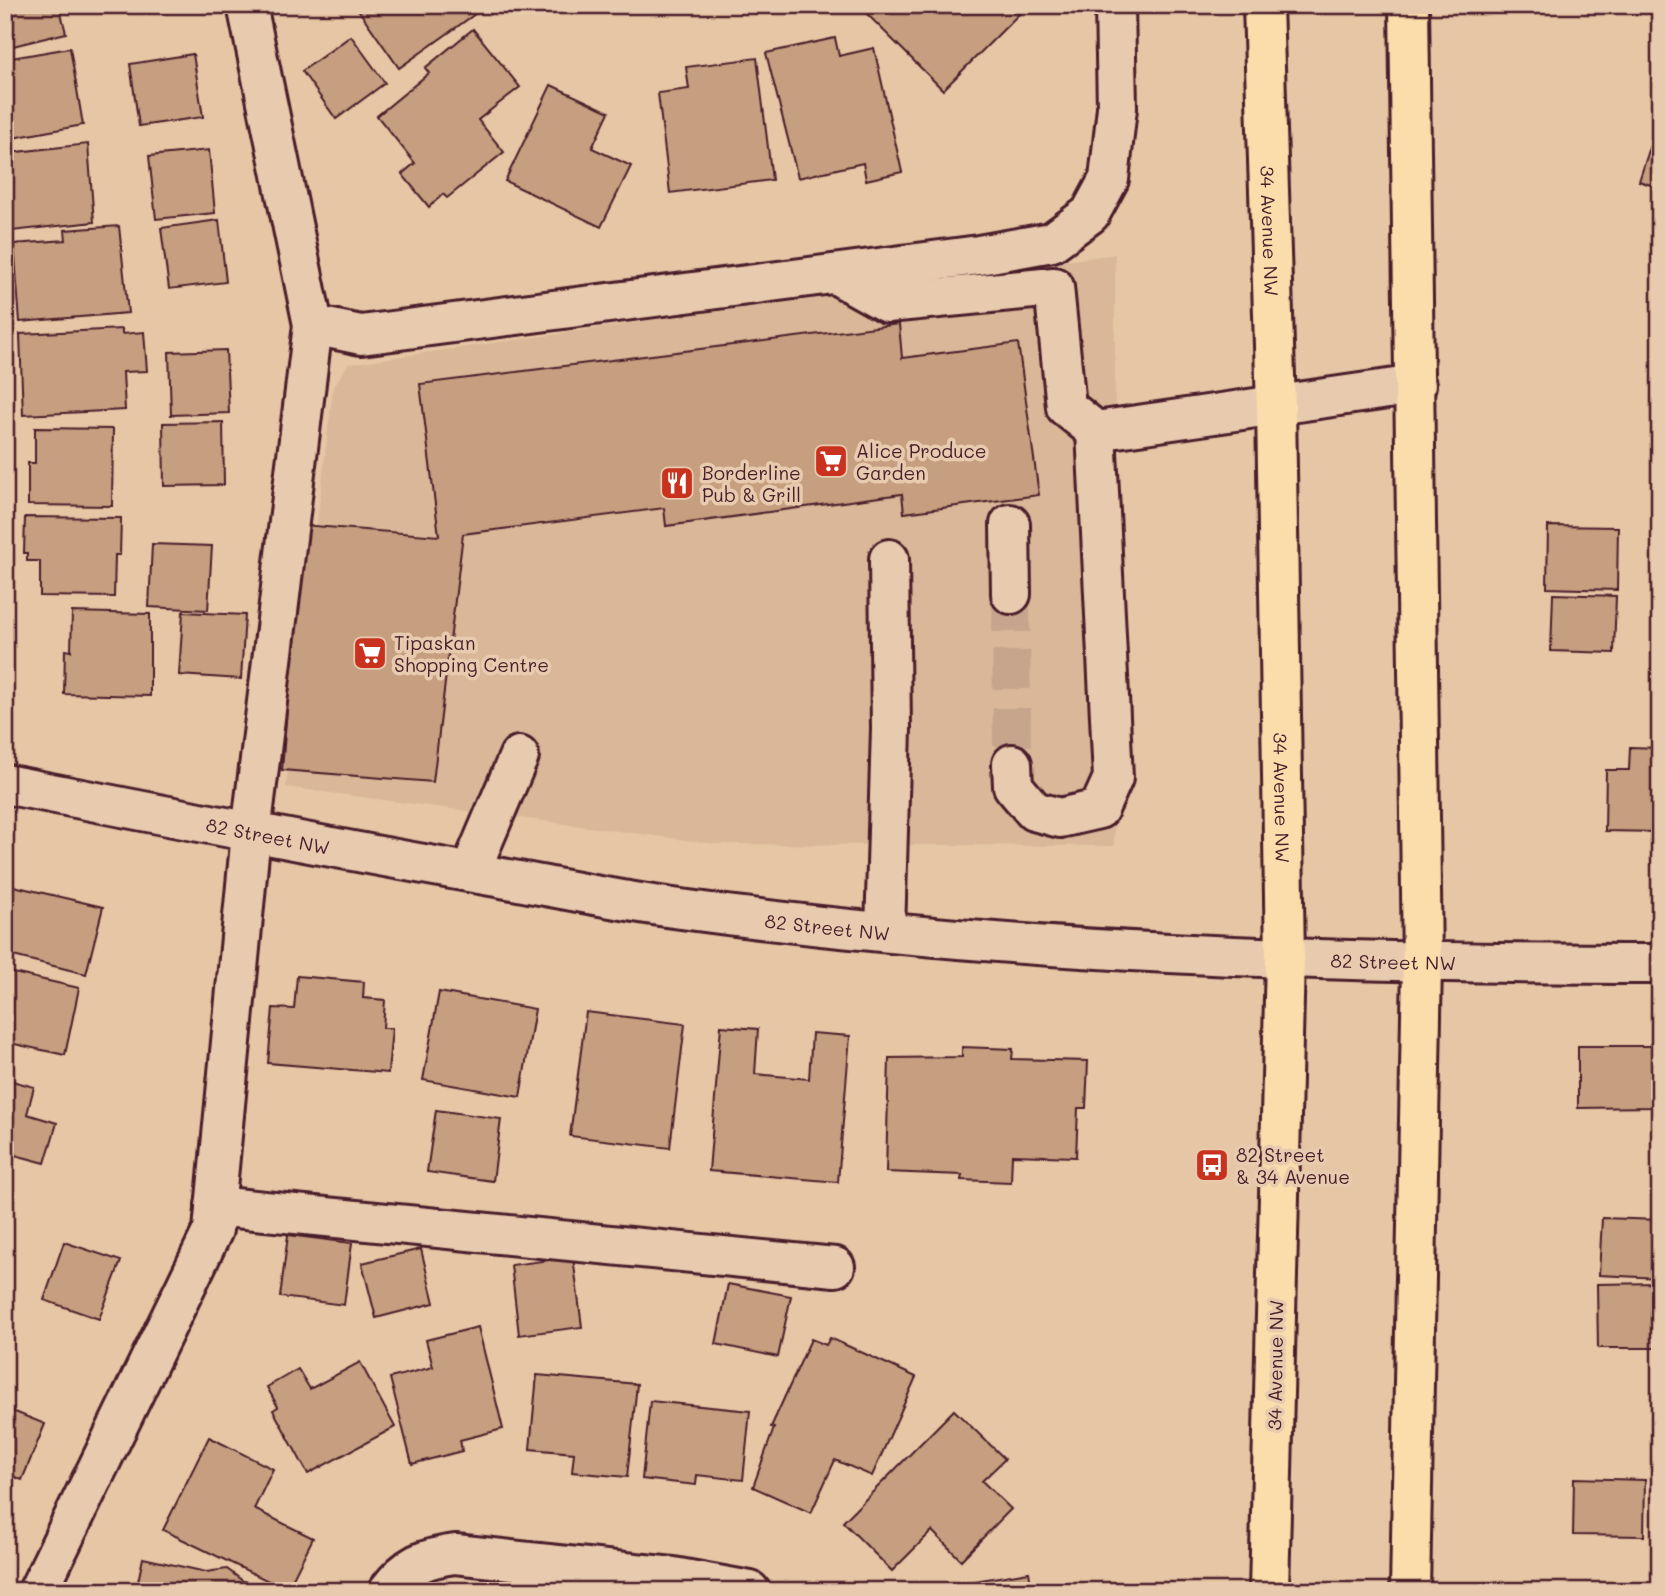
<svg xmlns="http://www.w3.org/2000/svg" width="1665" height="1596" viewBox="0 0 1665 1596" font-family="Mali,sans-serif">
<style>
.built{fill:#d9b798}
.building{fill:#c59f7f;stroke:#4a1f2b;stroke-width:2}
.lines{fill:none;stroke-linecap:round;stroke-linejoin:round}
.minor-tunnel{stroke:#c7a58d;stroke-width:38;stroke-dasharray:38 19;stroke-linecap:butt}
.minor-casing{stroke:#4a1f2b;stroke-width:44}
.major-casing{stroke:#4a1f2b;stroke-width:44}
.minor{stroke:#e8caae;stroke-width:38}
.major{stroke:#faddab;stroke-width:38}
.labels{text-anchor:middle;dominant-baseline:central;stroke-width:7;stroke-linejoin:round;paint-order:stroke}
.street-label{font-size:19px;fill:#4a1f2b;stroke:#e8caae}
.poi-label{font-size:19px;fill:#4a1f2b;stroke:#e8caae;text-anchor:start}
</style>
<rect width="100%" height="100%" fill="#e6c6a5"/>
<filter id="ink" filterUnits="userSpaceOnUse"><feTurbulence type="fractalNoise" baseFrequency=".0143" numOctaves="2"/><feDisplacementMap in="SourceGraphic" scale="14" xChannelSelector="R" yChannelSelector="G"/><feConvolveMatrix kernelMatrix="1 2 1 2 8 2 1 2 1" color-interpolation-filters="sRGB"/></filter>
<g filter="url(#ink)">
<polygon class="built" points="1115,254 1114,846 716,844 286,787 333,388 348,364"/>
<g class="building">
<polygon points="5,5 59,5 66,33 5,48"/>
<polygon points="355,5 479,5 482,9 399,68"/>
<polygon points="870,5 945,5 949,9 952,5 1015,5 1022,11 943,90 864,11"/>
<polygon points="473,29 520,87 478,120 504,152 447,198 443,194 429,207 402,174 415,163 377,116 429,73 425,68"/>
<polygon points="351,36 385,83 336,119 302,71"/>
<polygon points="835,38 839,56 874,48 902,172 866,180 863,163 798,178 766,53"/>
<polygon points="70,48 83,125 7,139 5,59"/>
<polygon points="193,54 203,117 139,126 130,64"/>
<polygon points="757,58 772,180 670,193 658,93 689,89 686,67"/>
<polygon points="551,85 609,112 592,148 631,166 601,227 505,181"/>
<polygon points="1660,116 1660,188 1639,181"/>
<polygon points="88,144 94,222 12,231 7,189 12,188 8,153"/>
<polygon points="209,150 215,213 156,219 149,156"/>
<polygon points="219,220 226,282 169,289 161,228"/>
<polygon points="119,226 128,313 20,322 14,244 66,240 65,230"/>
<polygon points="899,324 902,358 1018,343 1039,495 904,513 902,494 666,526 664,508 463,534 433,782 282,770 302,525 439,536 420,384"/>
<polygon points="122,329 122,334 144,332 147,371 123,372 125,410 23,415 20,334"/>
<polygon points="226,350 229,413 171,415 169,352"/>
<polygon points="223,422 224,485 164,486 163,423"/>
<polygon points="35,428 113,429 112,506 28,505 28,463 35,463"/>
<polygon points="25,517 121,518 120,555 115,555 114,597 40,596 40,561 27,561 27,553 24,553"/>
<polygon points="1548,526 1618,527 1617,590 1547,588"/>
<polygon points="152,544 212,546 208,610 149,607"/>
<polygon points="1553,594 1616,596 1614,653 1551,651"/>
<polygon points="72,612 150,614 150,696 64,694 65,650 71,651"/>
<polygon points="183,612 245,615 241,679 179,675"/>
<polygon points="1630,747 1660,748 1660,839 1659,832 1605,831 1606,770 1629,770"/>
<polygon points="5,884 103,907 86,974 5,954"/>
<polygon points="5,971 79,988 65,1055 5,1042"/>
<polygon points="297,976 364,982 363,998 385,1000 383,1028 392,1028 388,1073 268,1063 273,1008 294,1009"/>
<polygon points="439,992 535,1009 520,1097 423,1080"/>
<polygon points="586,1012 685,1024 670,1148 570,1136"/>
<polygon points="721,1026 758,1029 755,1074 809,1079 812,1033 850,1036 838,1182 709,1171"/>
<polygon points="1578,1046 1655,1046 1656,1107 1578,1108"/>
<polygon points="962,1047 1013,1049 1012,1059 1088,1061 1086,1108 1078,1108 1076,1157 1012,1155 1011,1182 961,1180 962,1175 886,1172 889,1058 962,1057"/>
<polygon points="5,1079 34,1087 27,1114 57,1123 45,1163 15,1155 10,1171 5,1169"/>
<polygon points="436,1110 501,1119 493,1181 427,1172"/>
<polygon points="1602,1218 1660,1220 1660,1278 1599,1275"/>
<polygon points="288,1235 352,1243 344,1305 280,1297"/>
<polygon points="64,1242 121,1261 99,1319 44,1300"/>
<polygon points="421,1249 434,1303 376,1318 362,1263"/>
<polygon points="573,1257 582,1327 519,1335 511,1265"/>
<polygon points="1658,1283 1658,1348 1598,1348 1597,1284"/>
<polygon points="728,1284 791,1296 778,1357 716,1344"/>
<polygon points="478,1327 503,1429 460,1440 462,1451 412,1464 390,1378 433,1367 426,1340"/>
<polygon points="830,1338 916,1377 872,1476 835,1460 811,1513 753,1487 774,1428 771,1427 811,1339 826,1345"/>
<polygon points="360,1362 395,1427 308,1474 273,1410 278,1407 267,1387 298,1369 310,1389"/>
<polygon points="537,1375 637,1384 627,1477 572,1472 574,1453 530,1449"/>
<polygon points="650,1401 750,1411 743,1480 697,1475 696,1485 642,1479"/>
<polygon points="5,1408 45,1424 22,1480 5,1473"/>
<polygon points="954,1410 1005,1459 982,1481 1011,1509 961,1560 932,1531 892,1571 843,1522"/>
<polygon points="209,1437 273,1469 254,1509 313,1538 287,1590 163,1530"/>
<polygon points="1574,1478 1645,1480 1644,1536 1573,1535"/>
<polygon points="143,1558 206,1572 227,1569 243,1581 262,1585 261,1591 136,1591"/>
<polygon points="1029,1572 1032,1591 917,1591 950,1585"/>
</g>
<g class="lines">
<polyline class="minor-tunnel" points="1011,594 1012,764"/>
<g class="minor-casing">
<g id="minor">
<polyline points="835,274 887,303 1054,287 1066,407 1096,431 1416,385"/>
<polyline points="313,325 361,335 979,255 1052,242 1090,214 1109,179 1117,108 1115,5"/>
<polyline points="1010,524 1011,594"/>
<polyline points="1012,764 1013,786 1034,811 1060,818 1099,809 1113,778 1096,431"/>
<path id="s1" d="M5,784c162,32 324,64 486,92 63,11 127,25 190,33 324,44 652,55 979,55"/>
<polyline points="470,872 519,756"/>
<polyline points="885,932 891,729 889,559"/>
<polyline points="215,1206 835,1267"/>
<polyline points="38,1591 213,1230 251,833 313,325 247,5"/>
<path d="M388,1591c19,-26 36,-33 67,-37l218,23 77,14"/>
</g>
</g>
<g class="major-casing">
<g id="major">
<path id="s2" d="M1263,5l13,402 9,552 -16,632"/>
<polyline points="1409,5 1422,964 1410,1591"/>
</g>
</g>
<use href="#minor" class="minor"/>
<use href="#major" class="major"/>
</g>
</g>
<defs>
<g id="supermarket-square" transform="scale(1.75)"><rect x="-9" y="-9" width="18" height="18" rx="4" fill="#c8321e" stroke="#e8caae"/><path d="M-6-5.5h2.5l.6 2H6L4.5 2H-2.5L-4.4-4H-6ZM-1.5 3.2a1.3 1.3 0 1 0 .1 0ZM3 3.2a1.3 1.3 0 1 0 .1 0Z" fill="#fff"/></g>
<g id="restaurant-square" transform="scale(1.75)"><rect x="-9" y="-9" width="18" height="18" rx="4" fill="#c8321e" stroke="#e8caae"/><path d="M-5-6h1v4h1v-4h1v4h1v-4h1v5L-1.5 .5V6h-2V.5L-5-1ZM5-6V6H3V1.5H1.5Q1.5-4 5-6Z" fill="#fff"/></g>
<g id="bus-square" transform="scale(1.75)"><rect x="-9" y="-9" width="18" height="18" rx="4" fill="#c8321e" stroke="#e8caae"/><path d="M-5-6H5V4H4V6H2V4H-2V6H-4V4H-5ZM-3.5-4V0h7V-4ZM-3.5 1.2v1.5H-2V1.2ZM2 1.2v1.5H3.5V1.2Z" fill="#fff"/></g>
</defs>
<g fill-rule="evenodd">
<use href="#supermarket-square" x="831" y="461"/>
<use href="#restaurant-square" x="677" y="483"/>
<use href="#supermarket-square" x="370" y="653"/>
<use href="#bus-square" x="1212" y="1165"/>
</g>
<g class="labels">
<g class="street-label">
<text stroke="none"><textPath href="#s2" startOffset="226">34 Avenue NW</textPath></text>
<text stroke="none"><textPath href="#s2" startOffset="793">34 Avenue NW</textPath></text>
<text stroke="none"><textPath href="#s1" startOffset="268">82 Street NW</textPath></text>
<text stroke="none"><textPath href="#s1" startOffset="835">82 Street NW</textPath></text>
<text stroke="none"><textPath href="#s1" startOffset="1402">82 Street NW</textPath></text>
<text transform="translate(1275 1365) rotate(-89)">34 Avenue NW</text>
</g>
<g class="poi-label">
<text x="856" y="450">Alice Produce<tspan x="856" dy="22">Garden</tspan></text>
<text x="702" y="472">Borderline<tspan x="702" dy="22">Pub &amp; Grill</tspan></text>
<text x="394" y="642">Tipaskan<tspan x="394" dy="22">Shopping Centre</tspan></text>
<text x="1236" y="1154">82 Street<tspan x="1236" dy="22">&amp; 34 Avenue</tspan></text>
</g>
</g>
<rect width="1665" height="1596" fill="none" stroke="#e8caae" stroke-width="28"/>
<rect x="14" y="14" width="1637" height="1568" fill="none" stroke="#4a1f2b" stroke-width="2.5" filter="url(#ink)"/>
</svg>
